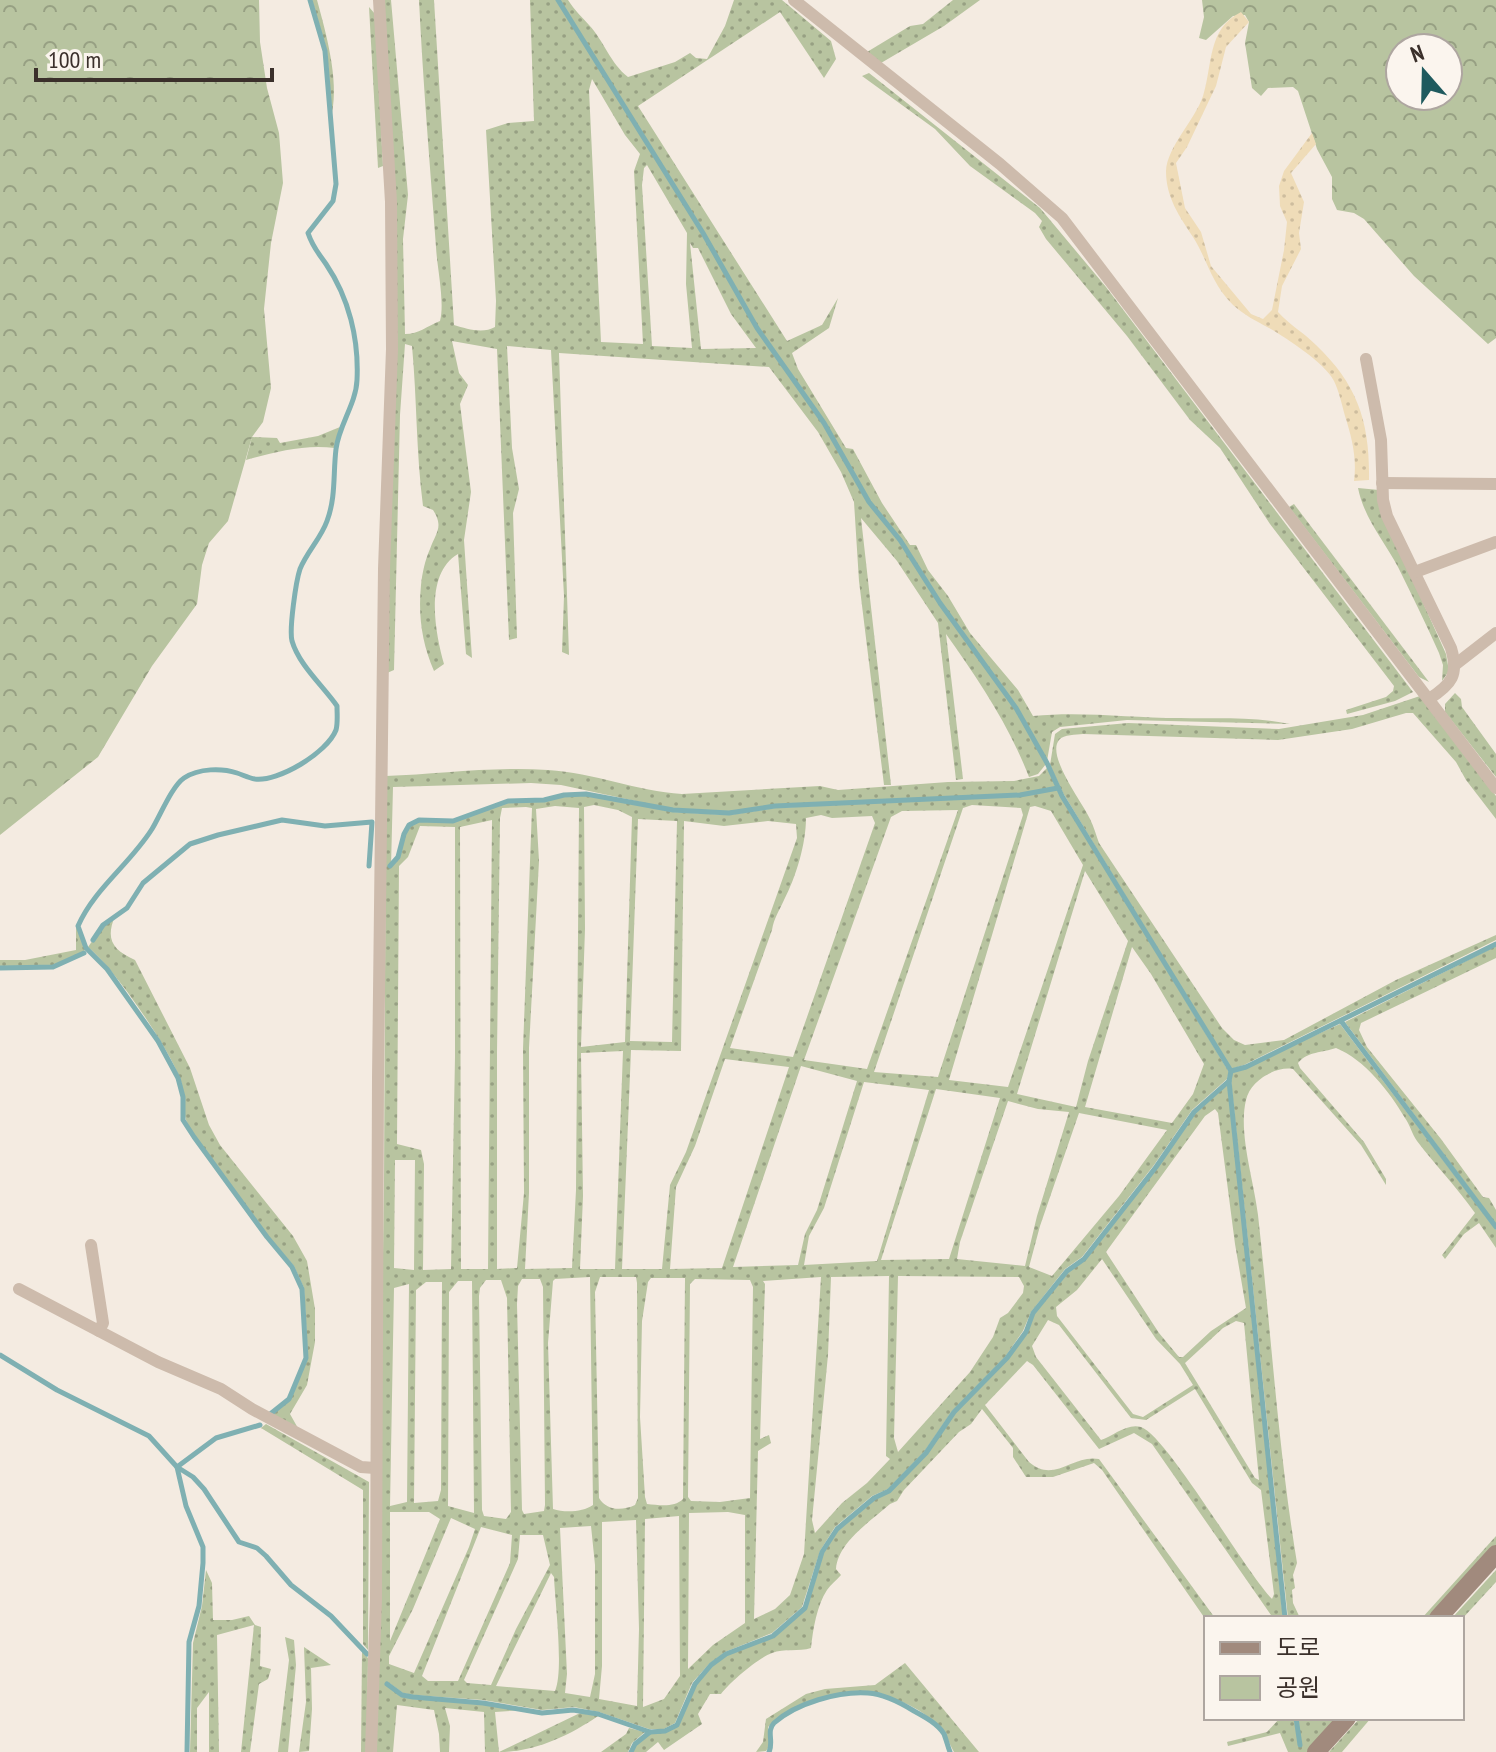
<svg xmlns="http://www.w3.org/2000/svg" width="1496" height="1752" viewBox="0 0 1496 1752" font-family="'PT Sans Narrow','Noto Sans KR',sans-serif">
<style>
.green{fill:url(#green-dots);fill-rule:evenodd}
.forest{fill:url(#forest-crowns);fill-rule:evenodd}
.sand{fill:url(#sand-dots)}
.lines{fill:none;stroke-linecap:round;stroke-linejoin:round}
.stream{stroke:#7fb0b2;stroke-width:5}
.street{stroke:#cdbbac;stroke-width:12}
.secondary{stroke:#a18a7d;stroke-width:18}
</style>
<defs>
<pattern id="green-dots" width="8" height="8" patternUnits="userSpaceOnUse" patternTransform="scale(2)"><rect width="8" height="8" fill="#b8c4a0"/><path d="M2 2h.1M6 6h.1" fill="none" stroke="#97a083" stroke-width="1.8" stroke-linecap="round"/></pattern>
<pattern id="forest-crowns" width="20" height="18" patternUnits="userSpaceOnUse" patternTransform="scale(2)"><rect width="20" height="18" fill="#b8c4a0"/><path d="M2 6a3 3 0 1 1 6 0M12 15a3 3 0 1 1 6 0" fill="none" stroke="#97a083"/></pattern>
<pattern id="sand-dots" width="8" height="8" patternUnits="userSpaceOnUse" patternTransform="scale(2)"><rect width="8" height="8" fill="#efdcb8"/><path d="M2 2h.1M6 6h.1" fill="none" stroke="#cebd9e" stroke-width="1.8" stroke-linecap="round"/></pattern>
</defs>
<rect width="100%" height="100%" fill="#f4ebe1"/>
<g class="green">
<path d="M312,0h5c9,33 22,79 15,113l-5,-62z"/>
<path d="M383,0h8l17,195 -5,44 2,95c14,0 22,-8 35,-13 5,-19 -3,-53 -4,-74 -6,-82 -13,-164 -17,-247h15l20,325c13,4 29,9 41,2l1,-26 -10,-171 22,-7 26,-2 -4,-121h26l146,234 54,94 67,95 45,80 31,38 40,63 76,105 31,55 -8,10 -9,3c-20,-52 -51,-98 -83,-143l17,145 -7,1 -18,-157 -41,-62 -36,-43 30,267h-7l-25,-204 -5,-79 -13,-30 -23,-40 -49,-65 -210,-14 10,302 -7,-3 2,-56 -13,-246 -44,-4 5,102 7,41 -6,24 4,125 -8,2 -12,-291 -45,-8 7,32 9,12 -8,19 11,88 -7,48 8,118 -6,-4 -8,-100c-34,20 -23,78 -14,110l-10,7c-12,-28 -16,-55 -13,-86 1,-11 4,-25 9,-36 6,-17 14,-22 3,-39l-10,-4c-7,-54 -6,-107 -11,-160l-7,-2 -5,71 -6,255 -7,3 4,-195zM592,79l33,56 15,19 -6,17 9,173 -42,-2 -12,-252zM647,165l40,68 -1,51 6,64 -40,-2 -10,-161 2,-17zM690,243l3,5h5l33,66 25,34 -55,1z"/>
<path d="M559,0h9c7,11 13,16 21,25 15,16 21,38 39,52l47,-15 15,-9 6,5 11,1 18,-33 9,-26h48l49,41 5,18 -12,19 -44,-66 -142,94 149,235 35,-16 16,-27 -9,30 -37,25 6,16 48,79 7,1 29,54 28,42h6l12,25 20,26 22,37 48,57 15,26c49,-5 97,2 147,2 37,1 72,-2 110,6l-163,-4 -67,7 -8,5 -5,29 -30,-54 -76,-105 -41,-62 -30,-39 -45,-79 -67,-95 -54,-95z"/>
<polygon points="953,0 980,0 944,26 881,63 867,52 910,26 923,24"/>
<polygon points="369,7 375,14 383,166 378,168"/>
<polygon points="869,73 1040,208 1106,287 1413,692 1395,701 1347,714 1346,710 1386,697 1393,691 1394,686 1270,524 1220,448 1190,420 1127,336 1046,239 1039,227 1042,221 1035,213 970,166 935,129 862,76"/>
<path d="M340,427l-5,21c-31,-4 -60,4 -89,12l6,-23 25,1 3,5 38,-7z"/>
<path d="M1358,488l21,2 37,97 30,67 3,17 -7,10 1,-16 -4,-12c-13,-29 -27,-58 -41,-86 -14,-26 -34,-49 -40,-79z"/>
<polygon points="1294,504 1429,682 1419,677 1289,507"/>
<polygon points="1455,693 1461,699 1462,707 1496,754 1496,777 1445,712 1445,704"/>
<path d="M1423,695l73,101v23l-30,-39 -10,-18 -43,-49h-7l-54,16 -74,11 -195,-6c-7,1 -19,0 -24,6 -13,16 24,63 31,79 4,8 6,16 9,24l123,185 12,12 11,5 39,-5 112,-60 100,-45v5l-252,125 -13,4 -168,-276 -13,-28 5,-31 7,-5 66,-6 151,6 84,-14z"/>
<path d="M1047,768l10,19 -37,7 -245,12 -46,7 -56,-4 -112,-24 -30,-2 -138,4 -2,80 8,-10 6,-22 5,-9 9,-4h34l55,-20 36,-1 20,-5 22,-1 87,17 56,3 46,-7 245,-12 37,-6 172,282 -2,7 -35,31 -38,55 -72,92 -17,12 -34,43 -8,19 -18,26 -53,54 -28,41 -36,37 -16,7 -37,31 -15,24 -18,56 -30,26 -47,19 -16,12 -17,19 -17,40 -11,6h-15l-50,-17 -25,-5 -32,3 -59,-10 -70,-5 -10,-2 -15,-11 -2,3 16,11 11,3 70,5 39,6 -27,2 4,40h-14l-1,-40 -39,-4 5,18 -1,26h-9l-1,-18 -5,-24 -37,-5 -4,47h-17l8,-569 2,-407c52,-2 110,-10 162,-6 46,3 89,21 134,24l138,-8 18,4 110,-8 66,-1 25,-5zM594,805l24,5 14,7 -7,225 -44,5 4,-118 -1,-122zM972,805l49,3 2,7 -85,262 -64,-5 89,-264zM555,806l24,2 -3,382 -4,78 -47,1 4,-76v-145l10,-187 -3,-52zM1035,806l16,5 32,54 -75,222 -59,-7 81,-273zM526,807l6,1 -9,241 1,144 -7,75 -20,1v-216l3,-235 2,-10zM958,810l-91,259 -63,-9 87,-243 11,-6zM821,815l11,3 40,-2 3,7 -82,234 -63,-9 42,-118c2,-12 7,-19 12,-30 12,-23 22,-56 22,-82zM638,819l39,2 -5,221 -42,-1zM492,820l-4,449h-27l-1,-442zM684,821l40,5 44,-5 28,3 1,14 -111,314 -16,33 -8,84h-40l9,-219 50,1zM420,826l35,1v230l-4,212 -28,1 1,-106 -3,-14 -24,-6 2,-278 9,-9zM1085,871l43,70 -40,120 -12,46 -59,-13zM1132,947l19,27 53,90 -11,30 -21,29 -87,-16zM623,1051l-8,218h-35l3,-73 -2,-143zM725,1059l64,8 -67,201 -52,1 6,-82 19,-41zM801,1066l56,15 -40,129 -12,24 -7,31 -65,2zM864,1082l65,8 -52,171 -73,4 5,-29 15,-28zM936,1089l64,9 -51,161 -68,1zM1008,1101l30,8 31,3 -32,104 -12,50 -68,-7 3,-17zM1079,1113l88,17 -48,66 -67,80 -23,-9 11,-41zM395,1160h20l-1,110 -20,-2zM889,1276l-3,180 4,3 -23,24 -25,20 -27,30 -3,-13 16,-165 3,-78zM898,1276l121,1 5,9 -1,7 -15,20 -8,5 -7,19 -23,35 -72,80 -4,-14zM590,1277l3,228c-10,7 -28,8 -40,4l-5,-166 5,-62 2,-2zM600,1277h36l1,6 1,215 -3,7c-13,6 -28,6 -36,-7l-4,-206zM821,1277l-17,277 -14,41 -15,14 -21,10 4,-168 13,-8 -2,-8 -9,4 5,-155 -2,-3zM651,1278h34l-2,221c-9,9 -24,6 -36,5l-2,-7 -5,-80 2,-96 6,-39zM522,1279h18l3,8 2,218 -1,6 -20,3 -2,-4 -5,-206 1,-18zM695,1279l55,1 3,7 -3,211 -30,4 -29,-1 -3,-4 2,-213zM486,1280h15l6,18 4,214 -5,7 -22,-3 -2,-6 -3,-214 1,-8zM458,1281h14l2,232 -26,-7 1,-214zM426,1282h16l-1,208 -3,11 -24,2 2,-213zM409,1284l-2,218 -17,4 4,-218zM390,1512h39l11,7 -50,122zM728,1512l17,3v108l-32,22 -25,24 1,-156zM679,1516l1,160 -16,23 -21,8 2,-188zM451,1518l24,11 -6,18 -55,126 -25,-9v-8l24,-47zM636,1520l3,109 -2,77 -38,-7 3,-33v-144zM591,1526l4,39v109l-5,23 -25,-4 2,-19 -7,-146zM481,1527l31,8 -2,28 -52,118h-30l-6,-5zM520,1535h23l7,30 -34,64 -25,56 -24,-2 -3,-3 54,-121zM551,1573l3,4c1,25 10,94 1,114l-59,-5z"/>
<path d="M115,916c-10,24 -2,34 20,44l55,108 19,57 11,20 73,91 14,25 8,48v33l-8,43 -17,29 9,16 -29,-14 20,-16 18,-42 -4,-70 -10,-22 -26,-30 -73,-100c-2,-5 -7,-10 -9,-16 -4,-13 -1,-28 -6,-42 -14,-34 -65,-109 -92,-131l15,-21z"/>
<polygon points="76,926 85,949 84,952 53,967 0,966 0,960 25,960 76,950"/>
<polygon points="1496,946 1496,958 1361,1023 1359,1030 1367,1047 1441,1139 1483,1197 1489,1198 1496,1210 1496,1224 1345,1022"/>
<path d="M1340,1024l156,206v18l-17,-25 -15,11 -19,25 -3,-4 33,-42c-19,-27 -39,-47 -58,-72 -5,-7 -7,-16 -12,-23 -16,-27 -40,-58 -69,-70 -14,5 -28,3 -38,15l2,5 64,74 22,37v6l-25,-40 -68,-76c-18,-3 -43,12 -47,31 -8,33 8,81 12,115 13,116 20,233 39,348l-4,12 2,13 -3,2 1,13 7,15h-12l-57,-537 1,-8z"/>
<path d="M1228,1084l55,534h-10l-121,-174 -18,-11 -35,16 -66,-84 -6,-4 -42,44 44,57c25,22 44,-8 70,-3l116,159 -9,2 -104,-150 -8,-7 -41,14h-27l-13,-20v-9l-31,-39 -11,15 -12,8 -55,58 -7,11 -7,3c-19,17 -52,38 -54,65l5,6c-5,6 -10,9 -14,15 -10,15 -14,39 -16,58 -12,4 -27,0 -39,5 -14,5 -42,29 -51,41h-11l-12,20 4,10 -38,26 -6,-8 -12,10h-13l3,-7 14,-12 15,-1 13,-6 18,-41 16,-19 15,-11 47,-18 32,-28 17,-57 15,-23 36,-30 16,-7 36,-38 29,-41 53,-54 19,-27 7,-18 34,-42 17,-13 72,-91 38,-56zM1215,1109l3,4 17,131 11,64 -35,23 -28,26h-4l-20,-24 -53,-81 99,-136zM1102,1259l54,80 24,25 13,21 -50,32 -10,-3 -76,-98 -1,-9 21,-17zM1048,1320l11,5 72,93 15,2 49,-31 57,94 9,7 13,104 -2,5c-27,-28 -106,-164 -131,-172 -14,-4 -28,9 -40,13l-65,-83 -4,-11zM1236,1321l8,2 15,157 -4,-2 -70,-115 38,-35z"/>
<polygon points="266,1424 369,1482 368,1650 363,1644 363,1490 261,1428"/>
<polygon points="1496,1536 1496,1548 1433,1618 1422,1618"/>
<polygon points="206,1570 212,1583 213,1620 232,1620 249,1616 255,1625 261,1627 260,1666 271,1669 268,1679 259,1684 250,1752 241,1752 254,1625 217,1635 219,1752 209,1752 209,1692 197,1708 197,1752 190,1752 193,1643 202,1606"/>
<polygon points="1496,1570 1496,1582 1462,1619 1452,1618"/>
<polygon points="285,1637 294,1640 296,1665 288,1752 278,1752 289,1660"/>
<polygon points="304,1647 331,1665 311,1668 312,1709 309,1751 299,1752 306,1702"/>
<polygon points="362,1651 368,1658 367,1752 361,1752"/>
<path d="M905,1663l74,89h-25c-5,-9 -9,-20 -16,-27 -49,-45 -122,-42 -170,2l2,18 -4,6 -10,1 7,-10 3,-23 40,-25 19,-5 50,-4z"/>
<path d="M580,1713l18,3c-29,20 -64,36 -99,36z"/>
<polygon points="1280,1718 1294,1718 1299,1746 1298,1718 1326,1718 1327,1720 1342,1718 1311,1752 1288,1752 1280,1733 1228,1746 1227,1742 1267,1732"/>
<polygon points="1360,1718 1371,1718 1342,1752 1329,1752"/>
<polygon points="629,1728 645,1732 632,1743 628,1752 601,1752 626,1734"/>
</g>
<g class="forest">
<polygon points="0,0 259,0 260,42 267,88 279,133 283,183 271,243 264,309 271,388 263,422 252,437 228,521 209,543 202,565 197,604 152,666 98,757 0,835"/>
<path d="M1202,0h294v338l-8,6 -74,-68 -50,-57 -10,-6 -17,-3 -5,-11v-22l-15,-28 -19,-58 -5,-4 -25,1 -7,8 -9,-8 -7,-45 4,-21 -4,-7 -12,1 -27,24 -7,-2 5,-21zM1400,48h48v48h-48z"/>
</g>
<path class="sand" d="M1241,12l8,10 -23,25 -10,39 -29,61 -11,16 9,45 16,24 10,34 40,48 12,5 9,-9 12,-60 3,-28 -7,-16 -1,-20 5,-15 28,-38 4,11 -25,29 13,29 -5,31 2,16 -19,37 -4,26c13,14 25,20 38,33 42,40 54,78 53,135l-15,1c3,-23 -2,-43 -9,-65 -3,-11 -6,-25 -11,-35 -9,-18 -48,-43 -65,-53 -13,-7 -25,-13 -36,-23 -22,-22 -25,-44 -40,-68 -13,-20 -27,-39 -27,-66 1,-24 29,-51 37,-75 10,-32 4,-67 38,-84z"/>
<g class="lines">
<g class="stream">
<polyline points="558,0 703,233 757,328 824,423 869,502 900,540 940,603 1016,708 1047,763 1062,796 1231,1071 1229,1081 1285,1618"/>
<polyline points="390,866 398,857 404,834 409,825 419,820 453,821 508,801 544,800 564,795 586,794 673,810 729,813 775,806 1020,795 1058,788"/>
<polyline points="93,940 103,925 127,908 143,883 190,844 218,835 282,820 325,826 372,822 369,866"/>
<polyline points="0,968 53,967 84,953"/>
<polyline points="1341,1021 1496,1227"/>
<polyline points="1231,1071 1246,1067 1496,944"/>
<polyline points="0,1355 57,1390 149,1436 177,1467 193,1477 204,1489 239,1542 257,1548 266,1556 291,1585 331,1616 367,1654"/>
<path d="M269,1415l20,-16 17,-41 -4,-69 -10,-22 -25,-30 -73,-100 -11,-17v-23l-5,-19 -20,-37 -51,-72 -21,-21 -8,-22c16,-37 52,-62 74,-97 8,-13 20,-43 32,-51 15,-10 38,-10 53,-5 6,2 12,5 18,6 23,3 72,-26 81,-49 2,-7 1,-16 1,-24 -14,-20 -38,-41 -45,-65 -3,-12 4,-60 8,-72 7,-17 21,-31 27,-48 9,-24 6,-47 9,-72 3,-24 20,-45 21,-69 2,-41 -8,-82 -31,-116 -8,-12 -13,-16 -18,-31l25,-32 3,-17 -11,-133 -15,-51"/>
<polyline points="387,1684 402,1695 413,1697 483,1703 542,1713 573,1710 598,1714 650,1732"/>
<polyline points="1296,1718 1300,1745"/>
<polyline points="187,1752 189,1642 199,1606 203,1563 203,1547 186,1506 177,1467 216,1438 260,1425"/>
<polyline points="631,1752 635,1744 650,1732 665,1731 677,1725 695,1684 711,1665 726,1654 773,1636 805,1608 822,1552 837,1529 874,1498 889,1491 926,1453 954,1412 1007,1358 1026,1332 1033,1313 1067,1271 1084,1259 1156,1167 1194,1112 1229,1081"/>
<path d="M769,1752c5,-10 -3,-21 5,-29 22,-20 65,-32 94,-30 16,1 33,10 46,18 11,6 24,13 30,23 2,5 4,13 6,18"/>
</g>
<g class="street">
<polyline points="794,0 1000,164 1062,218 1496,788"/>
<path d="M1366,359l15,81 2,60 4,16 64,132c8,27 1,36 -22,51"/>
<polyline points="1382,483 1496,484"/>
<polyline points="1415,572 1496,542"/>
<polyline points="1456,664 1496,633"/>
<polyline points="91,1245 103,1323 99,1331"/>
<polyline points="19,1289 158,1362 221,1389 252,1409 361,1467 375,1468"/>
<polyline points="371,1752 376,1599 378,1078 384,569 392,349 391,202 379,0"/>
</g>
<g class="secondary">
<polyline points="1438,1618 1496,1554"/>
<polyline points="1316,1752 1347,1718"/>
</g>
</g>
<rect x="1204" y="1616" width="260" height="104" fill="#fbf5ee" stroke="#aea6a0" stroke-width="2"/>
<rect x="1220" y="1642" width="40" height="12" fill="#a18a7d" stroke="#aea6a0" stroke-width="2"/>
<text x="1276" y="1656" font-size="24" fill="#3b302b">도로</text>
<rect x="1220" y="1676" width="40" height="24" fill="#b8c4a0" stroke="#aea6a0" stroke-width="2"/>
<text x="1276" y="1696" font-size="24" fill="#3b302b">공원</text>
<g transform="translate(1424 72) rotate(340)"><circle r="38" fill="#fbf5ee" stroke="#aea6a0" stroke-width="2"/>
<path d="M0-6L14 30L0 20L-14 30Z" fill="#1f5a5e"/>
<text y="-12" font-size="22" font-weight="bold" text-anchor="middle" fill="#3b302b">N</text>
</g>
<path d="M36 68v12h236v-12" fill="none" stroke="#3b302b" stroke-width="4"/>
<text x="48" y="68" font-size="24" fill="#3b302b" stroke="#fbf5ee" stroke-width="6" paint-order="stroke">100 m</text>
</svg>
